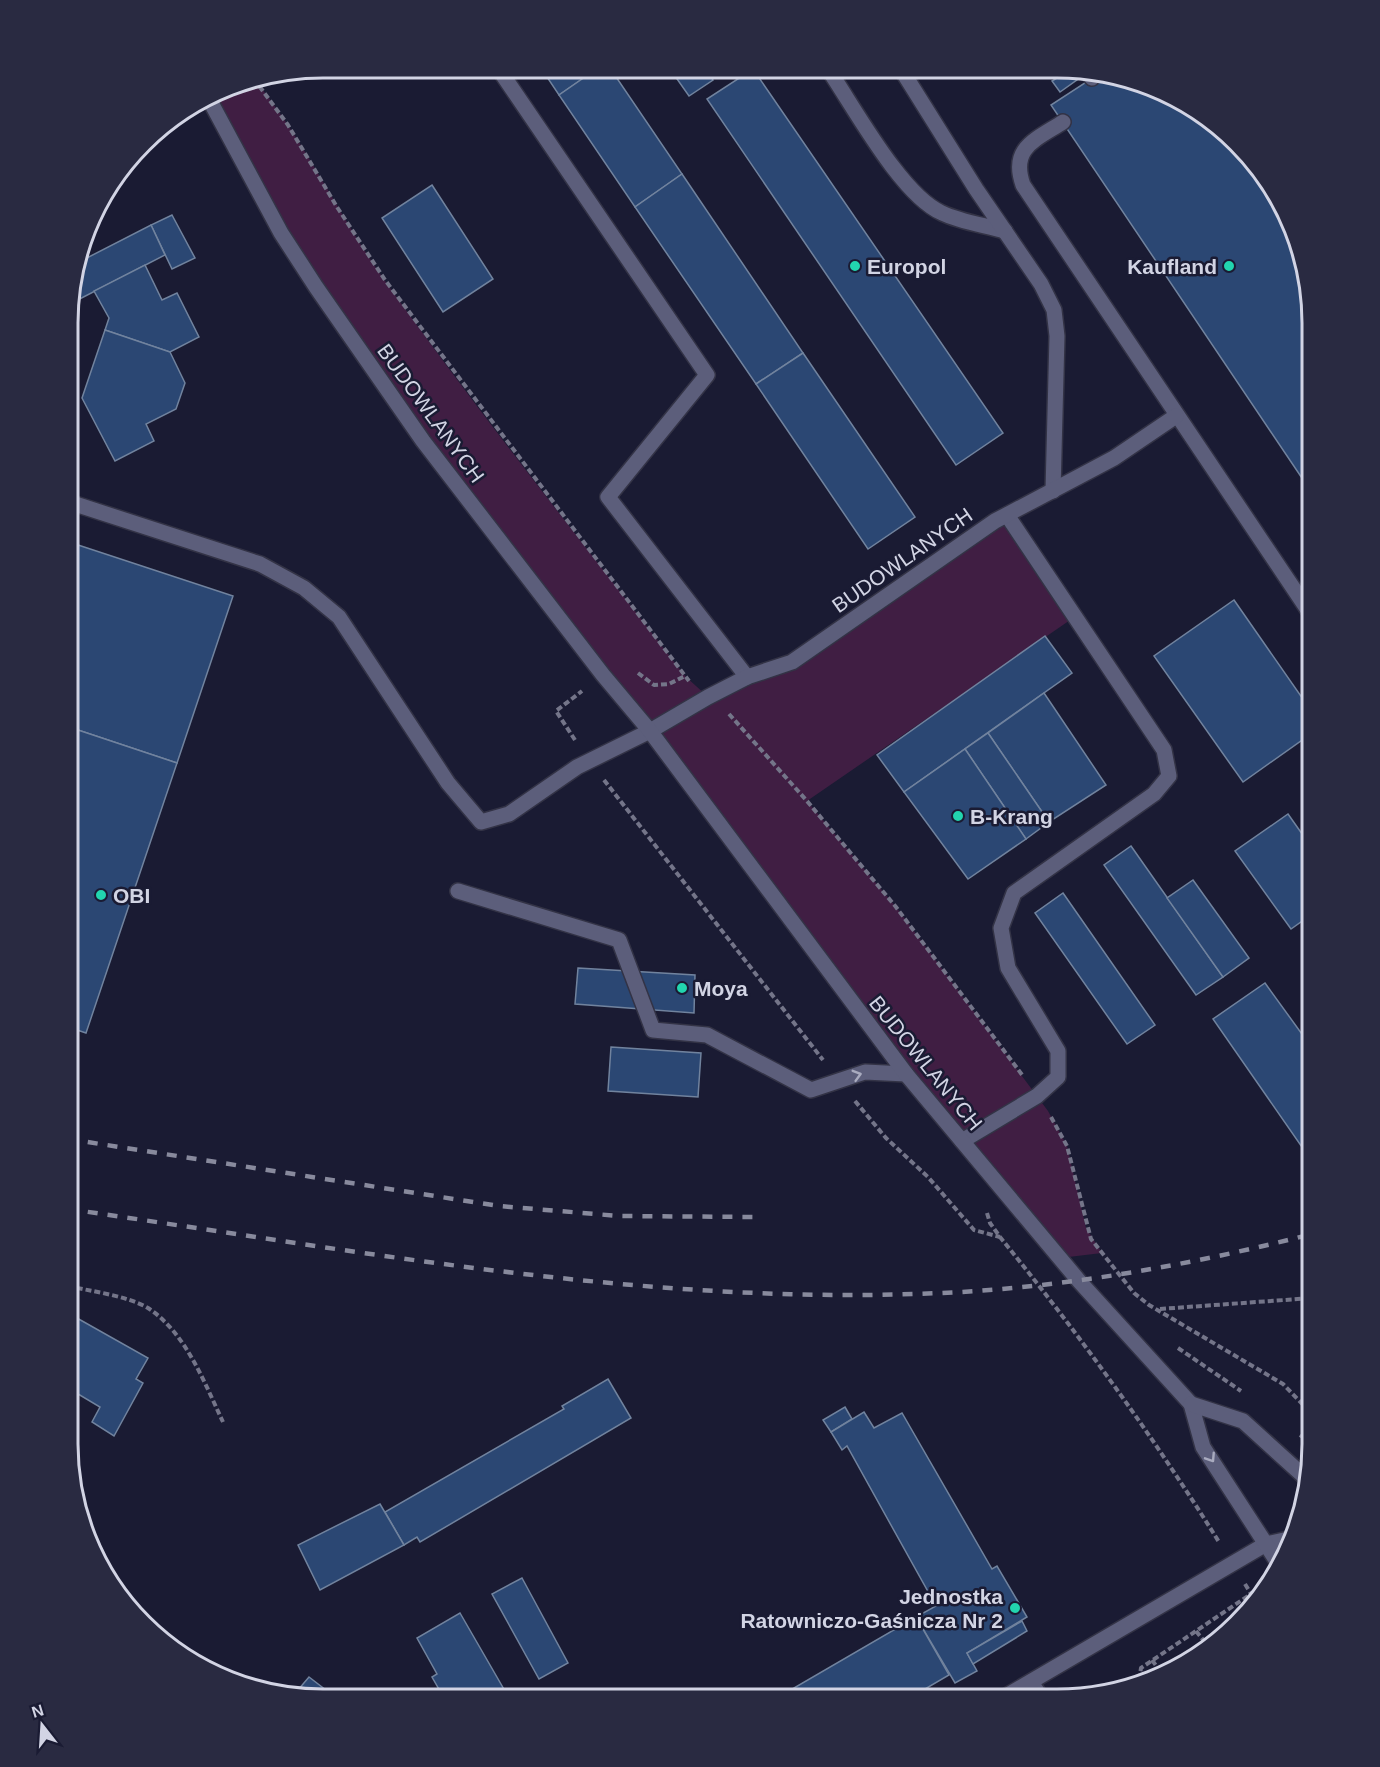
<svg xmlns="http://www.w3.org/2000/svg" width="1380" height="1767" viewBox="0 0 1380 1767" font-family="Helvetica,sans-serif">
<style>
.green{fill:#401e43}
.building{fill:#2b4773;stroke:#71839e;stroke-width:1.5}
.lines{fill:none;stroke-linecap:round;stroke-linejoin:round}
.lane-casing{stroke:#333346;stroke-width:18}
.street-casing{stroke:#333346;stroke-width:18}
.secondary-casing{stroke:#333346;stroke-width:18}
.path{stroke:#747589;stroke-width:4;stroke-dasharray:6 3;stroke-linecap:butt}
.lane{stroke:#5c5e7b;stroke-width:15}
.street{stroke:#5c5e7b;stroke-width:15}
.secondary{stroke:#5c5e7b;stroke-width:15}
.rail{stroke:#888a9d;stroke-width:4.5;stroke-dasharray:10 10;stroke-linecap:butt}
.oneway{stroke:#a9abbf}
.poi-dot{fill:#22d5af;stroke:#1a1b33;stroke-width:2}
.labels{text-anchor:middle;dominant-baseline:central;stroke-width:5;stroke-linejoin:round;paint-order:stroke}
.poi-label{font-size:21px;font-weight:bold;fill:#d2d4e4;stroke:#1a1b33;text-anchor:start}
.street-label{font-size:21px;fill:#d2d4e4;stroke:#1a1b33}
.rim{fill:none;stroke:#d2d4e4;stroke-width:3}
</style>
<rect width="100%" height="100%" fill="#1a1b33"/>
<path class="green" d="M254,79c51,62 85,137 131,202 96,135 200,264 300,395l22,20 85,-34 215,-147 69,101 -269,185 89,106 152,204 19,35 19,82 16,25 -42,5 -98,-117 -646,-854 -107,-188 31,-18z"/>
<g class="building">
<polygon points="541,68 598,68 559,95"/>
<polygon points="598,68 610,68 682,174 635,207 559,95"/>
<polygon points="670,69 706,69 713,80 689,96"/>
<polygon points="753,69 1003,433 956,465 707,99"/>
<polygon points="1070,70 1076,70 1081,77 1060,92 1052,81"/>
<polygon points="1100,73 1199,111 1249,154 1286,210 1312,322 1312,493 1051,105"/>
<polygon points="682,174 803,353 756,384 635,207"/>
<polygon points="432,185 493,279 443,312 382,218"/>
<polygon points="172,215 195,258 172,269 151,225"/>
<polygon points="151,225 165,255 70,304 70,289 79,262"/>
<polygon points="145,265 162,300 177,293 199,337 170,352 105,330 109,318 94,291"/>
<polygon points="105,330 170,352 185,383 176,409 146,424 154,441 115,461 82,398"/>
<polygon points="803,353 915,517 868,549 756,384"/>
<polygon points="69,542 233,596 177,763 69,727"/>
<polygon points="1234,600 1312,712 1312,733 1243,782 1154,656"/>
<polygon points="1045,636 1072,673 904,792 877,755"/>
<polygon points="1044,693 1106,785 1049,822 988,733"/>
<polygon points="69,727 177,763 86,1033 68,1027"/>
<polygon points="988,733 1049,822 1026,839 965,749"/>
<polygon points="965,749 1026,839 968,879 904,792"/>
<polygon points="1288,814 1312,848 1312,914 1291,929 1235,851"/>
<polygon points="1131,846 1223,977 1196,995 1104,865"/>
<polygon points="1193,880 1249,958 1223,977 1167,898"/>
<polygon points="1063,893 1155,1025 1127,1044 1035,913"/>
<polygon points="578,968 695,975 694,1013 575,1004"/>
<polygon points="1265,983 1312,1048 1312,1145 1304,1150 1213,1019"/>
<polygon points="611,1047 701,1053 698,1097 608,1091"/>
<polygon points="68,1313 148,1358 136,1379 143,1383 114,1436 92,1422 100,1407 68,1388"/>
<polygon points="608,1379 631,1418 420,1542 417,1537 404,1545 385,1512 564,1409 562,1406"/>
<polygon points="845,1407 852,1419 831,1432 823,1420"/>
<polygon points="864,1412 874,1428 902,1413 992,1569 997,1566 1027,1617 967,1653 977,1671 955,1683 916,1617 936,1606 847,1446 842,1450 831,1432"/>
<polygon points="380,1504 404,1545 320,1590 298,1545"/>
<polygon points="522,1578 568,1663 539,1679 492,1594"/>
<polygon points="460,1613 509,1698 444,1698 432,1677 437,1674 417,1638"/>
<polygon points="916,1617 949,1675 908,1699 775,1699"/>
<polygon points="1022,1621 1027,1631 973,1664 967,1653"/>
<polygon points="1223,1626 1228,1633 1219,1641 1213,1633"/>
<polygon points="1213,1633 1219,1641 1196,1656 1192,1650"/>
<polygon points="309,1677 335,1697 292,1697"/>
</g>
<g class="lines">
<g class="lane-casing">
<g id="lane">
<polyline points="498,68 707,375 608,497 747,677"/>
<path d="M828,69c26,38 73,126 114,144 19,9 42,12 63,18"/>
<polyline points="901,69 976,189 1041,284 1054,310 1057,336 1053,491"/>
<polyline points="1086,70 1092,78"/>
<path d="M1063,122c-28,18 -53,26 -40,63l289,431"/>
<polyline points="69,502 260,564 304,588 339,617 448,783 481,822 509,814 577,767 650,731"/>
<polyline points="458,891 619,940 653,1030 707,1035 811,1090 865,1072 906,1074"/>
<polyline points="962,1141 1037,1096 1058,1077 1058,1051 1008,968 1001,928 1014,893 1154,794 1169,776 1164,750 1007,515"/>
<polyline points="1031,1682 1042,1699"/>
<polyline points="1001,1699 1266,1544 1293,1538"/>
</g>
</g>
<g class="street-casing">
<polyline id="street" points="650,731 708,697 747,677 792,662 995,521 1114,458 1176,416"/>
</g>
<g class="secondary-casing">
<g id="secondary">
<polyline points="209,99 281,233 316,287 423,441 603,675 650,731 906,1074 1079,1281 1191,1404 1203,1447 1280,1566"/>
<polyline points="1191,1404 1243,1421 1308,1480"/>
</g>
</g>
<g class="path">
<polyline points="254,79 288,125 337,207 385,280 689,681"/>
<polyline points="638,673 654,685 669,684 685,676"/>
<polyline points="729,714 807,801 896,907 1023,1076"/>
<polyline points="575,740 556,711 582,691"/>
<polyline points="604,780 823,1060"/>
<polyline points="855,1101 886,1138 928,1177 974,1230 1000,1237"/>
<polyline points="1051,1117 1067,1146 1091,1239 1134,1293 1149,1305 1283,1384 1312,1414"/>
<path d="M987,1213l3,10 10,14c79,97 153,199 219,305"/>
<path d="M68,1286c22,5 60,10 80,22 38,25 56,74 75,114"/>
<polyline points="1160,1309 1312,1298"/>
<polyline points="1178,1348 1241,1391"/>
<polyline points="1300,1435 1312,1444"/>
<polyline points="1245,1584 1256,1602"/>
<polyline points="1196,1631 1204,1641"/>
<polyline points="1152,1660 1163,1675"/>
<polyline points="1139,1680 1141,1668 1251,1594"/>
</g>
<use href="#lane" class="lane"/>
<use href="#street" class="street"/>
<use href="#secondary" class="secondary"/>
<g class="rail">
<polyline points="68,1139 499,1206 619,1216 753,1217"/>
<path d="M68,1209c300,43 604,102 909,82 112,-8 226,-29 335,-57"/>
</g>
</g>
<defs><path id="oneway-chevron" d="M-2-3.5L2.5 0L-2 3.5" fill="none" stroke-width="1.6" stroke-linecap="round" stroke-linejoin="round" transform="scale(1.5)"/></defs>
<g class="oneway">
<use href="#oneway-chevron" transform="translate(857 1075) rotate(-16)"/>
<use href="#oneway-chevron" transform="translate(1211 1458) rotate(57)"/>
</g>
<g class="poi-dot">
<circle cx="855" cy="266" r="6"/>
<circle cx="1229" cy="266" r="6"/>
<circle cx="958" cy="816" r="6"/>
<circle cx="101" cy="895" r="6"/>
<circle cx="682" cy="988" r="6"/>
<circle cx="1015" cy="1608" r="6"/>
</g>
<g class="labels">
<g class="poi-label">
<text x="867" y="266">Europol</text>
<text x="1217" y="266" text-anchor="end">Kaufland</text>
<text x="970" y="816">B-Krang</text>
<text x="113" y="895">OBI</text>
<text x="694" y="988">Moya</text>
<text x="1003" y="1596" text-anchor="end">Jednostka<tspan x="1003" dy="24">Ratowniczo-Gaśnicza Nr 2</tspan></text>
</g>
<g class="street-label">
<text transform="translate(431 413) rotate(54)">BUDOWLANYCH</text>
<text transform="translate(902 560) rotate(-35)">BUDOWLANYCH</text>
<text transform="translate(926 1063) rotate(51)">BUDOWLANYCH</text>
</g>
</g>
<path d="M0 0H1380V1767H0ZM323 78H1057A245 245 0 0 1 1302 323V1444A245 245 0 0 1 1057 1689H323A245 245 0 0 1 78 1444V323A245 245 0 0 1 323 78Z" fill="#292a41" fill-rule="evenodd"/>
<path class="rim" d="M323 78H1057A245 245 0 0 1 1302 323V1444A245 245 0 0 1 1057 1689H323A245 245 0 0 1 78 1444V323A245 245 0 0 1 323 78Z"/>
<g transform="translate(42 1725) rotate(343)" stroke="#1a1b33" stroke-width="4.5" paint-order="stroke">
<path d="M0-4.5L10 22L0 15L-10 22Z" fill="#d2d4e4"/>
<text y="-9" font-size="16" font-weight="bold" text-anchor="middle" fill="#d2d4e4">N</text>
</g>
</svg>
